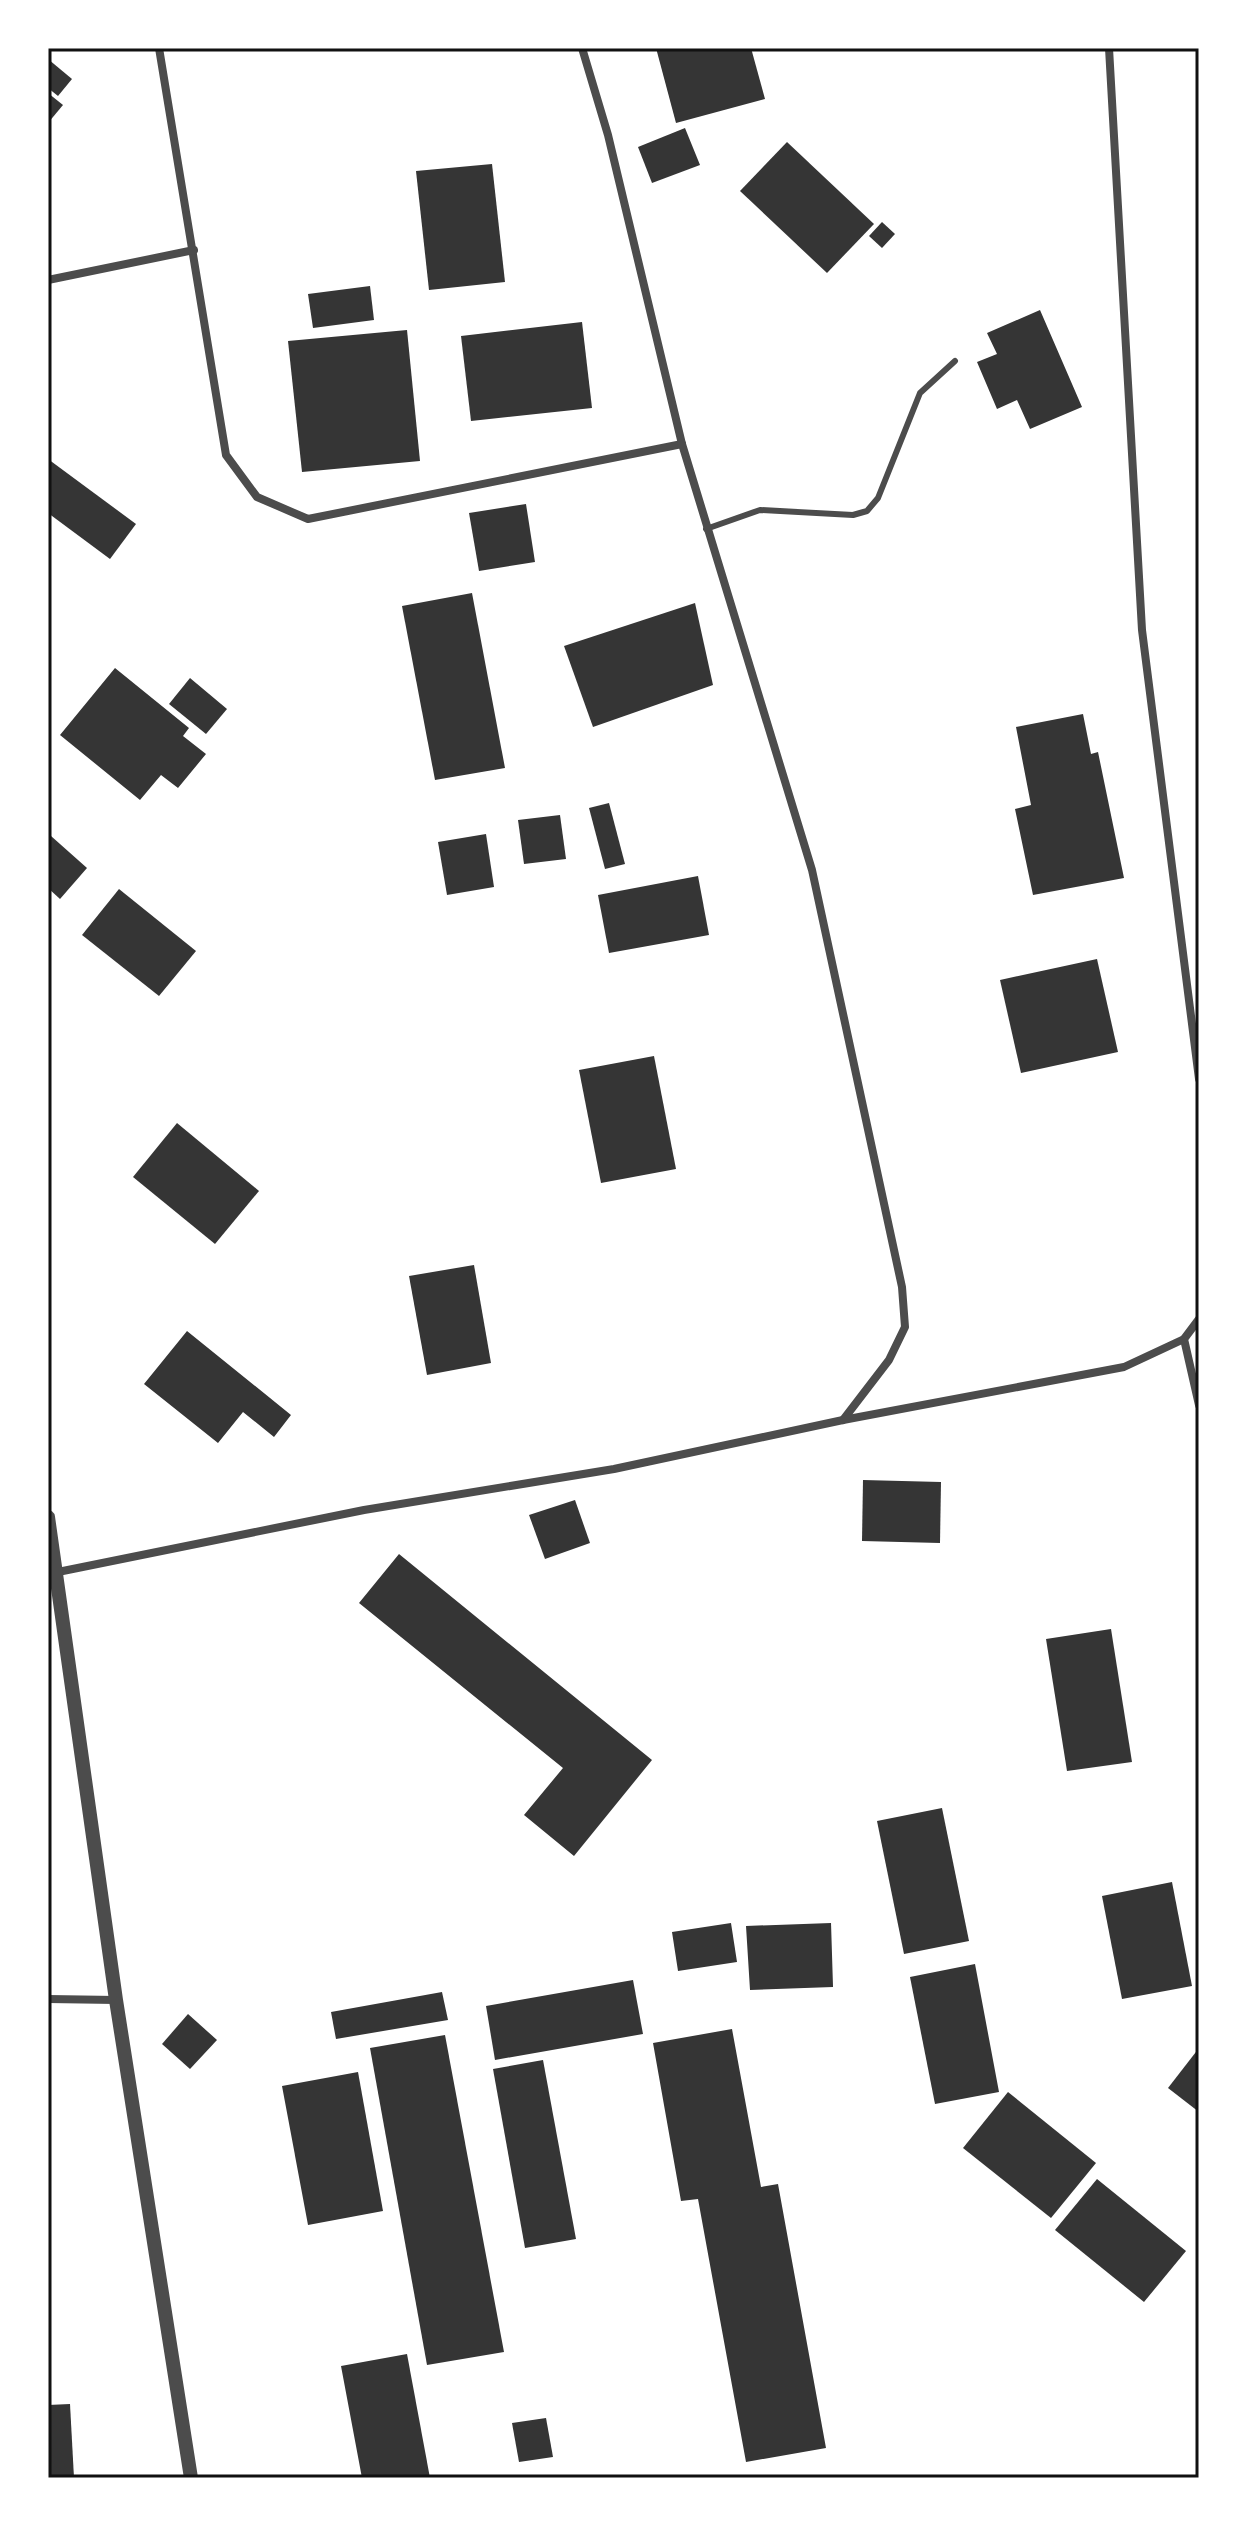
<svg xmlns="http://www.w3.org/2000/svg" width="1247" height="2526" viewBox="0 0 1247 2526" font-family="'Golos Text',sans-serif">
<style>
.building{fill:#353535}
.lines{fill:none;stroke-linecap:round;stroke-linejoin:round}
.service{stroke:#4c4c4c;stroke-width:6}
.minor{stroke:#4c4c4c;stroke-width:8}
.tertiary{stroke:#4c4c4c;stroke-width:14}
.neatline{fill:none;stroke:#111;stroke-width:3}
</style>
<rect width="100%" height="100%" fill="#fff"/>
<g class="building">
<polygon points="656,48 751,48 765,99 676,123"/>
<polygon points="48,59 72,79 58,96 48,88"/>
<polygon points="48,93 63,105 48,123"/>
<polygon points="685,128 700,165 652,183 638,147"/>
<polygon points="787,142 874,224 827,273 740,191"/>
<polygon points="492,164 505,282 429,290 416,171"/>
<polygon points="882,222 895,234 882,248 869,236"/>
<polygon points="370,286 374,320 313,328 308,294"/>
<polygon points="1040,310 1082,407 1030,429 1017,400 997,409 977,362 997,354 987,333"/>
<polygon points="582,322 592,408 471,421 461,336"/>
<polygon points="407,330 420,461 302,472 288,341"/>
<polygon points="48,459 136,524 110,559 48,513"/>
<polygon points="526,504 535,562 479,571 469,513"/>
<polygon points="472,593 505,768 435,780 402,606"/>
<polygon points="695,603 713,685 593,727 564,646"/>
<polygon points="115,668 189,728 183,736 206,754 178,788 161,775 140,800 60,735"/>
<polygon points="190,678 227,709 206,734 169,704"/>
<polygon points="1083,714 1091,754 1098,752 1124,878 1033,895 1015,809 1031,805 1016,727"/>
<polygon points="609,803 625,864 605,869 589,808"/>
<polygon points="560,815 566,859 524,864 518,820"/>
<polygon points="486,834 494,887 447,895 438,842"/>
<polygon points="51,836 87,868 60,899 48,888 48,840"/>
<polygon points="698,876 709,935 609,953 598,895"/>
<polygon points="119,889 196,951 159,996 82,935"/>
<polygon points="1097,959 1118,1052 1021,1073 1000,980"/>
<polygon points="654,1056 676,1169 601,1183 579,1070"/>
<polygon points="177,1123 259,1191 215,1244 133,1177"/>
<polygon points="474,1265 491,1363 427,1375 409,1276"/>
<polygon points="187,1331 291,1415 274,1437 243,1412 218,1443 144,1384"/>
<polygon points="863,1480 941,1482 940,1543 862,1541"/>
<polygon points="575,1500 590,1543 545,1559 529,1515"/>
<polygon points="399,1554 652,1760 574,1856 524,1815 563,1768 359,1603"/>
<polygon points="1111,1629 1132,1762 1067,1771 1046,1639"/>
<polygon points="942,1808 969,1941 904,1954 877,1821"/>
<polygon points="1172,1882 1192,1986 1122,1999 1102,1896"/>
<polygon points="731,1923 737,1962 678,1971 672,1932"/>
<polygon points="831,1923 833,1987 750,1990 746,1926"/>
<polygon points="975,1964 999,2092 935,2104 910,1977"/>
<polygon points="633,1980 643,2034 495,2060 486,2006"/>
<polygon points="442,1992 448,2020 336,2039 331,2012"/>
<polygon points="188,2014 217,2040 190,2069 162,2044"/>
<polygon points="732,2029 761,2187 778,2184 826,2448 746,2462 698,2199 681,2201 653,2043"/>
<polygon points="445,2035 504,2352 427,2365 370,2048"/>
<polygon points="1199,2048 1199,2112 1168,2088"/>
<polygon points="543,2060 576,2239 525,2248 493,2069"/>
<polygon points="358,2072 383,2211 308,2225 282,2086"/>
<polygon points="1008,2092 1096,2163 1051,2218 963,2148"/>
<polygon points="1097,2179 1186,2251 1144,2302 1055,2230"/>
<polygon points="407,2354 430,2478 362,2478 341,2366"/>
<polygon points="70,2404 74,2478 48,2478 48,2405"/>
<polygon points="546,2418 553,2457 519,2462 512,2423"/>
</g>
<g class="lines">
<polyline class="service" points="706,529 760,510 853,515 867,511 878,498 920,393 955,361"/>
<g class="minor">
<polyline points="159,48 226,455 257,497 308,519 682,444"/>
<polyline points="582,48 608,135 682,444 812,870 902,1287 905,1327 889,1360 843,1420"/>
<polyline points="1109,48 1142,630 1199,1079"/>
<polyline points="48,280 194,250"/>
<polyline points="1199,1319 1184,1339 1199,1405"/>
<polyline points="48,1574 364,1510 614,1469 843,1420 1124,1367 1184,1339"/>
<polyline points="48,1999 116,2000"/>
</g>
<polyline class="tertiary" points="48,1517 116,2000 191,2478"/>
</g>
<rect width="1247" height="2526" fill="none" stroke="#ffffff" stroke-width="100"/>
<rect x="50" y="50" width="1147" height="2426" class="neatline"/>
</svg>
